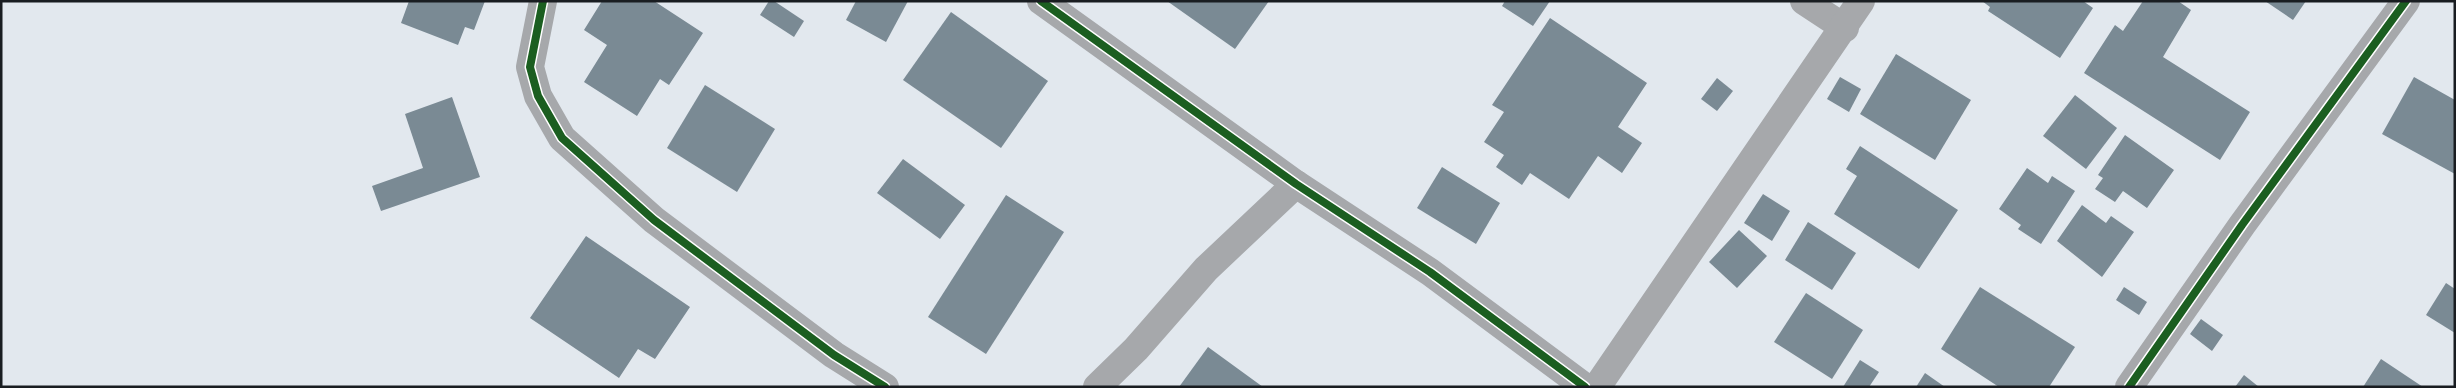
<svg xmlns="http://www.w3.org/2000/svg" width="2456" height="388" viewBox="0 0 2456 388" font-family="'Golos Text',sans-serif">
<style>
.building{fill:#7a8a94}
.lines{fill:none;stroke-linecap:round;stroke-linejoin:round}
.minor{stroke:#a6a8ab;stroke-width:28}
.cycleway-casing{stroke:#fff;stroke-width:11}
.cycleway{stroke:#1b5e20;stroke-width:8}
</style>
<rect width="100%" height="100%" fill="#e2e8ee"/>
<g class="building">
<polygon points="409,1 485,1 474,30 465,27 458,45 401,23"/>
<polygon points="602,1 654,1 703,33 669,85 660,79 637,116 584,82 607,45 584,30"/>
<polygon points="769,1 774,1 804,21 794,37 760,15"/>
<polygon points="856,1 908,1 886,42 846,20"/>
<polygon points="1167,1 1269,1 1235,49"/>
<polygon points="1505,1 1550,1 1533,26 1502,6"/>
<polygon points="1982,1 2083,1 2093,8 2060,58 1988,11 1990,7"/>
<polygon points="2143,1 2178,1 2191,10 2163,57 2250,112 2220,160 2084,73 2115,25 2123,31"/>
<polygon points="2265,1 2306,1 2293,20"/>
<polygon points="951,12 1048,81 1001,148 903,80"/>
<polygon points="1550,18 1647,83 1618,127 1642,143 1622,173 1598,156 1569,199 1530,173 1522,185 1496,167 1504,155 1484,142 1504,112 1492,105"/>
<polygon points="1896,54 1971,100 1935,160 1860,114"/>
<polygon points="1840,77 1861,89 1849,112 1827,99"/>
<polygon points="2414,77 2455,100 2455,174 2382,134"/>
<polygon points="1717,78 1733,91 1717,111 1701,99"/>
<polygon points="705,85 775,129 737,192 667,148"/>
<polygon points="2075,95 2117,128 2086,169 2043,136"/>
<polygon points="452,97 480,177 381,211 372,186 423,168 405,114"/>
<polygon points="2125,135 2174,170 2147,208 2123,191 2115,202 2095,189 2103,178 2098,175"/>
<polygon points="1860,146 1958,210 1919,269 1834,214 1857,176 1846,169"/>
<polygon points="903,159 965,205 940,239 877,193"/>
<polygon points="1442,167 1500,203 1476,244 1417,208"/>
<polygon points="2027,168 2048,183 2052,176 2075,191 2041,244 2018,229 2021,225 1999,209"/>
<polygon points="1763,194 1790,211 1772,241 1744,223"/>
<polygon points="1006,195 1064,232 986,354 928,317"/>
<polygon points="2082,205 2106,223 2111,216 2134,232 2102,277 2057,241"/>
<polygon points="1808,222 1856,253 1832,290 1785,260"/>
<polygon points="1739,230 1767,256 1737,288 1709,262"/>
<polygon points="586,236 690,307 655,359 638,349 619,378 530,318"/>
<polygon points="2446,283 2455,289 2455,333 2426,315"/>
<polygon points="1980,287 2075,347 2049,387 1999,387 1941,349"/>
<polygon points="2124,287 2147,302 2139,315 2116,300"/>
<polygon points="1806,293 1863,330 1832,379 1774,342"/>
<polygon points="2201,319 2223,335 2212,351 2190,334"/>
<polygon points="1208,347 1263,387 1179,387"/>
<polygon points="2381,359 2423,387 2363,387"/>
<polygon points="1860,360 1879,372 1869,387 1843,387"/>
<polygon points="1925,373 1945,387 1916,387"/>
<polygon points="2244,375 2259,387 2235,387"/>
</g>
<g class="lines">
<g class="minor">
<polyline points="543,1 530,67 538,96 562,138 654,220 834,355 885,387"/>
<polyline points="1041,1 1296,184 1430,272 1585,387"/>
<polyline points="1804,1 1845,28"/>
<polyline points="1097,387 1136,349 1206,269 1296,184"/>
<polyline points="1597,387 1861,1"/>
<polyline points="2129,387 2242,225 2406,1"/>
</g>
<g class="cycleway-casing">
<g id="cycleway">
<polyline points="543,1 530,67 538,96 562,138 654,220 834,355 885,387"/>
<polyline points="1041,1 1296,184 1430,272 1585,387"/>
<polyline points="2129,387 2242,225 2406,1"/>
</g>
</g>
<use href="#cycleway" class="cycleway"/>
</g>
<rect width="2456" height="388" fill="none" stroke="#191d21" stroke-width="5"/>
</svg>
